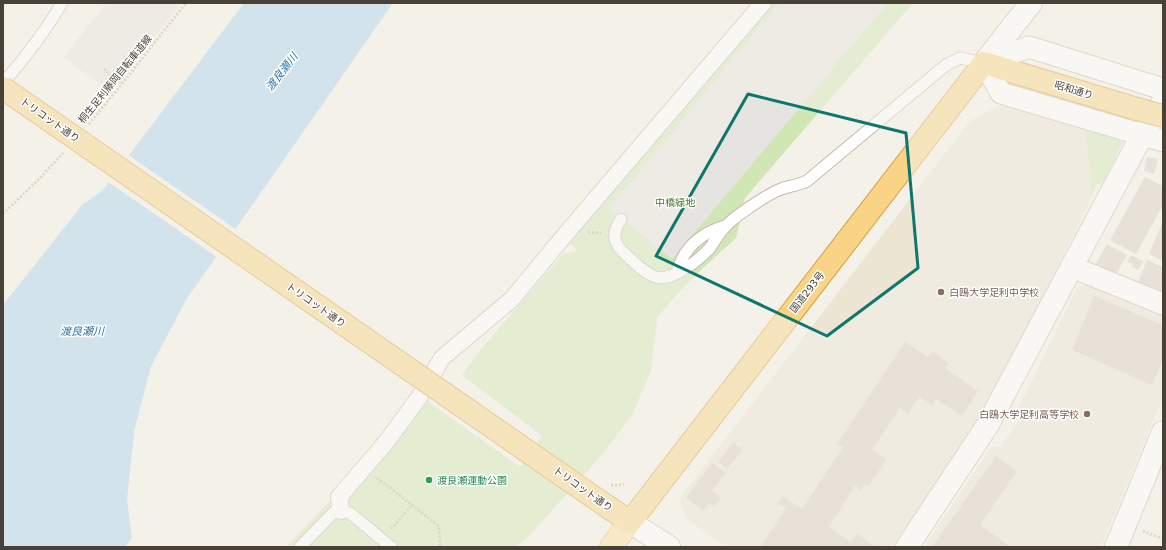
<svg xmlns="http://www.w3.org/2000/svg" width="1166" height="550" viewBox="0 0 1166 550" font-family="'DejaVu Sans','Noto Sans JP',sans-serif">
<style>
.education{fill:#ece5d4}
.green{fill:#d0e6b4}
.parking{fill:#e6e4e1}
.water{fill:#a9d2ee}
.pier{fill:#f4f1e9}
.building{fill:#d8cfc2}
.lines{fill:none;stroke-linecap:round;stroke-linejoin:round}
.service-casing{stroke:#c2bbaf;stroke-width:13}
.pedestrian-casing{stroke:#c2bbaf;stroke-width:18}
.minor-casing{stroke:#c2bbaf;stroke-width:23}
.tertiary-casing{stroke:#c2bbaf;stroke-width:24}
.primary-casing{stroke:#dfbc6c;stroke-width:24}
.trunk-casing{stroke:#d79e40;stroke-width:24}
.path{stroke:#c0b49e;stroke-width:2.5;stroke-dasharray:2 2;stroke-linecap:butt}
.service{stroke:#fff;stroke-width:11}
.pedestrian{stroke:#fff;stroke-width:16}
.minor{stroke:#fff;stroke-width:21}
.tertiary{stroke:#fff;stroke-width:22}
.primary{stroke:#fade9c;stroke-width:22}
.trunk{stroke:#f9d486;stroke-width:22}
.trunk-bridge-casing{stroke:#d79e40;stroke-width:24;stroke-linecap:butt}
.path-bridge{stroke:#c0b49e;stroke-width:2.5;stroke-dasharray:2 2;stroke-linecap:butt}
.trunk-bridge{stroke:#f9d486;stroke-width:22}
.marked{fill:none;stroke:#0f766e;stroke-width:3;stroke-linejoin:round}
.education-dot{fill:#8d6e63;stroke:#fff;stroke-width:1.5}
.leisure-dot{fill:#2e9e5b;stroke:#fff;stroke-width:1.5}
.labels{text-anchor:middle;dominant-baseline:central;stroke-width:3;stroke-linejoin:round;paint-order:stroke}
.street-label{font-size:10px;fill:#484138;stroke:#fff}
.park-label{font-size:10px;fill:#4a782d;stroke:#fff}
.education-label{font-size:10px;fill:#785e54;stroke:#fff;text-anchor:start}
.leisure-label{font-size:10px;fill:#27864d;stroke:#fff;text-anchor:start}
.water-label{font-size:11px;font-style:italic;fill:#3378a8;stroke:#fff}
</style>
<rect width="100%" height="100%" fill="#f4f1e9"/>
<g class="education">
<polygon points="1007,102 1085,126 1092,196 998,389 893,547 725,547 687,519 679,499 970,121"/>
<polygon points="1088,284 1163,314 1163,397 1101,547 924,547 991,447 1001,446 1020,418 1017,411 1077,288"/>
</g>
<g class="green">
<polygon points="754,3 913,3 745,198 736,238 702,269 670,302 657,318 651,371 632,415 602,455 527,538 515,547 286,547 332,499 420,396 520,467 542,436 462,375 477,354 563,254 578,251 559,234"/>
<polygon points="1085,126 1113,135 1123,141 1104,182 1096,185 1092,196"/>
</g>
<g class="parking">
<polygon points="107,3 181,3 111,92 64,58 87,27"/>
<polygon points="779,3 888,3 672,259 609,208"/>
</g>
<polygon class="water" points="244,3 393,3 186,300 151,366 134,432 127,500 132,538 125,547 3,547 3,305 83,204 102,191"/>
<polygon class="pier" points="127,154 237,230 218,258 107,181"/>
<g class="building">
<polygon points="1147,157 1158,159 1154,174 1144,171"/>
<polygon points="1145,177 1163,186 1163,205 1136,254 1110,240"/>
<polygon points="1163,221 1163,261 1149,254"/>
<polygon points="1107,244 1127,255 1115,276 1095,265"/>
<polygon points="1131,255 1143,261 1138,270 1132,267 1133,264 1127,261"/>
<polygon points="1147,260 1163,267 1163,296 1137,285"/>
<polygon points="1094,296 1163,325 1163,359 1152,385 1072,350"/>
<polygon points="905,342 928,357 932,351 949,363 945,368 978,391 962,416 936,399 932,405 919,396 908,414 900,408 872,450 887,459 868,487 865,485 861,490 855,486 829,527 851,542 857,534 876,547 760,547 786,508 778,503 783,496 802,509 843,447 837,444"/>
<polygon points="733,442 743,450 727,469 718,462"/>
<polygon points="996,456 1017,471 980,525 1011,547 932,547"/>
<polygon points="712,463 726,473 712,491 721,498 714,507 709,503 703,511 686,498"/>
</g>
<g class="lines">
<g class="service-casing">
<g id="service">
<path d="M3,83c22,-25 42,-51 59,-80"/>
<path d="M621,219c-8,12 -9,21 1,32 10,9 21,22 34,26 16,5 44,-18 54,-29 5,-7 9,-16 16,-22 4,-5 9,-8 14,-12 13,-9 26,-19 41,-25 9,-3 18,-4 26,-8l139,-116 14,-7 24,5"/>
<path d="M677,272c7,-25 24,-39 48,-46"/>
<polyline points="300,547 334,512 341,511 350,513 391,547"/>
</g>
</g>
<g class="pedestrian-casing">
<polyline id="pedestrian" points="341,511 339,497 387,441 420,396 442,358 512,299 564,236 763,3"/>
</g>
<g class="minor-casing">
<g id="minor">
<polyline points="1163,89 1029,47 984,63 1001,93 1163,141"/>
<polyline points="1072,267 1163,304"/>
</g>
</g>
<g class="tertiary-casing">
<g id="tertiary">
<polyline points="984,63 1031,3"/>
<polyline points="630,522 669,547"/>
<polyline points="907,547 987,426 1142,135 1163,102"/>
<polyline points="1116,547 1163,432"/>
</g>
</g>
<g class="primary-casing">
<polyline id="primary" points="611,547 630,522"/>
</g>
<g class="trunk-casing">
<polyline id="trunk" points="605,505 630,522 984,63 1137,109"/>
</g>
<g class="path">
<polyline points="104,69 122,84"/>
<polyline points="89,124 122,84 186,3"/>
<polyline points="3,214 40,178 63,153"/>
<polyline points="588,232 601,233"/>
<polyline points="377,478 439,526 440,547"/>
<polyline points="619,485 624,484"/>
<polyline points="391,529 412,505"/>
<polyline points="1143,531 1163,539"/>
</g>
<use href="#service" class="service"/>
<use href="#pedestrian" class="pedestrian"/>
<use href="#minor" class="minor"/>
<use href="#tertiary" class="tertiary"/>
<use href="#primary" class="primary"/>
<use href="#trunk" class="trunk"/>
<g class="trunk-bridge-casing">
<g id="trunk-bridge">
<polyline points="3,88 605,505"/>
<polyline points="1137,109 1163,116"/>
</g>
</g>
<polyline class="path-bridge" points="611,485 619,485"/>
<use href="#trunk-bridge" class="trunk-bridge"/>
</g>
<path d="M0 0H1166V550H0ZM748,94l158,39 12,135 -91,68 -171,-80z" fill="#f4f1e9" fill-opacity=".55" fill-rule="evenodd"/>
<path class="marked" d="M748,94l158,39 12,135 -91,68 -171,-80z"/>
<g class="education-dot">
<circle cx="941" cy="292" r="4"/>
<circle cx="1087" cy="414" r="4"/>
</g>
<circle class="leisure-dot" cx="429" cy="480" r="4"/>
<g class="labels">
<g class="street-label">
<text transform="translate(115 79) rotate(-51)">桐生足利藤岡自転車道線</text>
<text transform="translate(1074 90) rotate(17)">昭和通り</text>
<text transform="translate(50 120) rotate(35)">トリコット通り</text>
<text transform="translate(807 292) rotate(-52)">国道293号</text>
<text transform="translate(316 305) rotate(35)">トリコット通り</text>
<text transform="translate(583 489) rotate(35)">トリコット通り</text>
</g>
<g class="park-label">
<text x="675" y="202">中橋緑地</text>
</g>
<g class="education-label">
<text x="949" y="292">白鴎大学足利中学校</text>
<text x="1079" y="414" text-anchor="end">白鴎大学足利高等学校</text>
</g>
<g class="leisure-label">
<text x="437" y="480">渡良瀬運動公園</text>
</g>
<g class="water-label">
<text transform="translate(282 72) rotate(-52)">渡良瀬川</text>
<text x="82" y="331">渡良瀬川</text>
</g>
</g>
<rect width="1166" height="550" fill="none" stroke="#484138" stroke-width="8"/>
</svg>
